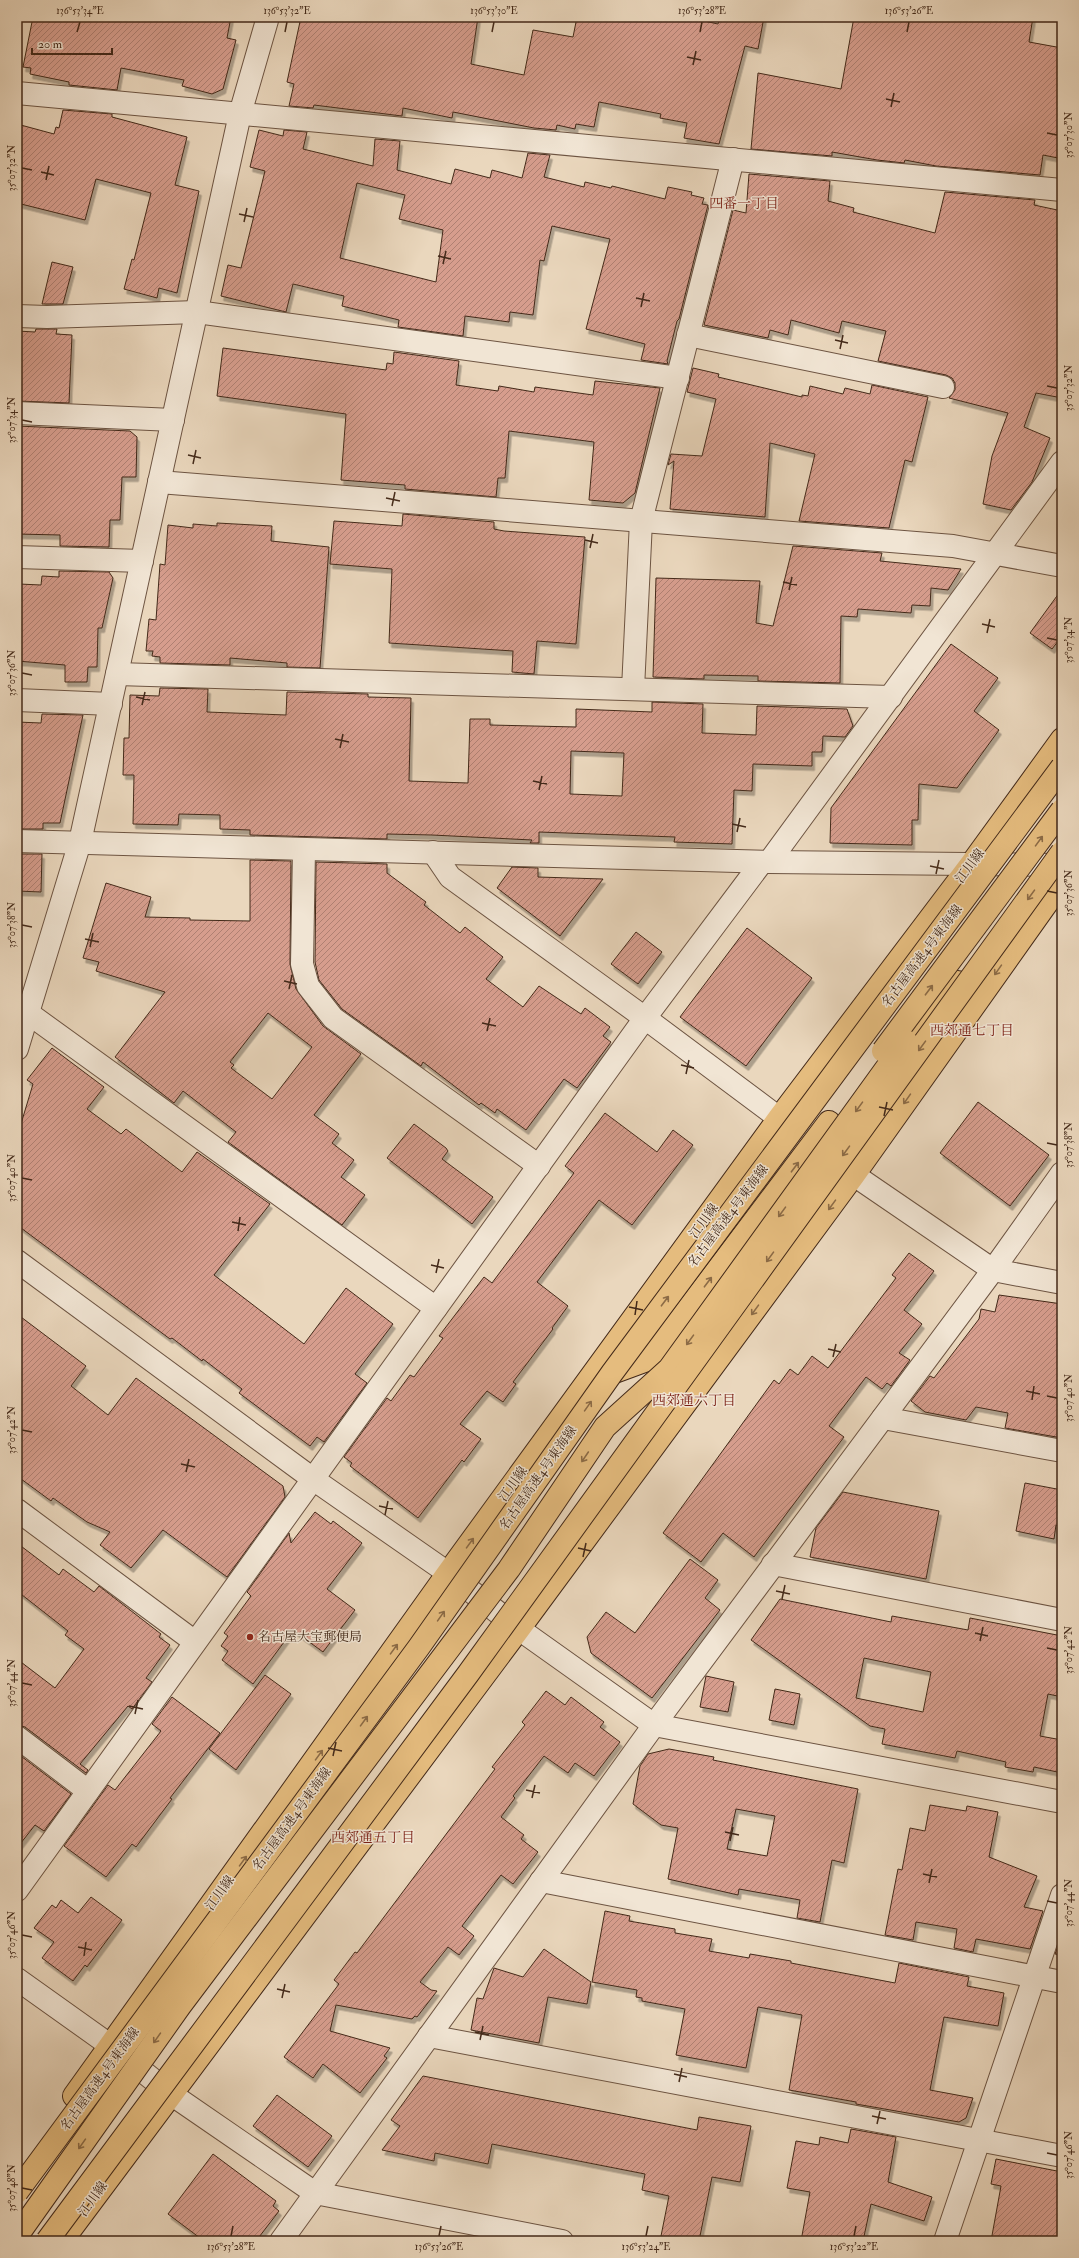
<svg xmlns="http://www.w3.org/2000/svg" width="1079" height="2258" viewBox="0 0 1079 2258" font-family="'IM FELL Double Pica','Noto Serif JP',serif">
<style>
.building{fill:url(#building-hatch);stroke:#432919;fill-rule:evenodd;filter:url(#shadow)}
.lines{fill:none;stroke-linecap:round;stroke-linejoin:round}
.minor-casing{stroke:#6d5442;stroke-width:24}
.tertiary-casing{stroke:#6d5442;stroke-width:24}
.primary-casing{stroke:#432919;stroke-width:24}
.motorway-casing{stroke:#432919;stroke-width:24}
.minor{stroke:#f1e5d4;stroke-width:22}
.tertiary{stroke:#f1e5d4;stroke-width:22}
.primary{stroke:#e5bc7e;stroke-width:22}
.motorway{stroke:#e5bc7e;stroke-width:22}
.motorway-bridge-casing{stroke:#432919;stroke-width:24;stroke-linecap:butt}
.motorway-bridge{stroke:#e5bc7e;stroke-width:22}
.oneway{stroke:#8c6b46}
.ticks{fill:none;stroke:#432919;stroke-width:1.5}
.poi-dot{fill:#8f2418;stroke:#f1e5d4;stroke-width:1.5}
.labels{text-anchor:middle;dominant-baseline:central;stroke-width:3;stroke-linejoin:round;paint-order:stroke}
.street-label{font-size:13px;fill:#432919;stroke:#f1e5d4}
.poi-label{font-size:13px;fill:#432919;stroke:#f1e5d4;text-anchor:start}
.neighbourhood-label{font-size:14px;fill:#7a1f14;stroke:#f1e5d4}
.neatline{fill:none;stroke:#432919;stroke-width:1.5}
.ticks-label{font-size:10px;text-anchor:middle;fill:#432919}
</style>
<defs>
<pattern id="building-hatch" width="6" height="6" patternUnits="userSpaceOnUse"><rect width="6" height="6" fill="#d69d8d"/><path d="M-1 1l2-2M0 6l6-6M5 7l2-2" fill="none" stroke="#af8072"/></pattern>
<filter id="shadow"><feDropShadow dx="2.5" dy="4.5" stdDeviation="0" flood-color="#0004"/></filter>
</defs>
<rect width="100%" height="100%" fill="#ead7bd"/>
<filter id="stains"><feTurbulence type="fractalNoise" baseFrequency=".005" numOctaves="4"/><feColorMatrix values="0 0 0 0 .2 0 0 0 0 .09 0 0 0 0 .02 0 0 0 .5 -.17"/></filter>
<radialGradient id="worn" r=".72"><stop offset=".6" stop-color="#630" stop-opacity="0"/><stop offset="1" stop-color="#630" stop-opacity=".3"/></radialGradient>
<g class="building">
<polygon points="33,17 231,17 227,38 236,40 223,89 212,94 182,86 184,80 121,68 117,90 69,85 69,82 30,74 31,68 23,67"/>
<polygon points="301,17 478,17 471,64 524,75 533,30 573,37 577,17 686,17 718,24 720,17 764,17 758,49 745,46 719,144 684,138 687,123 660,118 661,114 599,102 594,127 576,124 575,129 557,125 556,130 534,128 453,112 452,118 403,108 402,116 314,105 313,108 289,106 294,84 287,82"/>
<polygon points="854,17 1033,17 1029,42 1062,48 1062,137 1058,158 1043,155 1040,175 936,166 905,160 904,163 877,160 832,152 832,156 751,149 758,73 841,89"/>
<polygon points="63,110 112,114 112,117 187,137 175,185 199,191 177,293 159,288 157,298 124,289 132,259 134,260 151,193 96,179 85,220 17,203 17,124 54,134 56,127 59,128"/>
<path d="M259,130l24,6 1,-6 23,2 -4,17 70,17 2,-27 25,2 -3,29 54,14 4,-15 35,9 2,-8 30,8 6,-25 22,2 -6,22 40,10 1,-5 26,6 1,-2 53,13 3,-12 24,5 -1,3 13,3 -2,6 6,1 -29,114 -2,2 -10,40 1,3 -27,-4 4,-16 -59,-15 24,-90 -58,-13 -8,35 -4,-1 -7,55 -23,-3 -1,10 -44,-6 -2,20 -65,-9 1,-7 -57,-14 2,-10 -51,-12 -7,28 -65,-16 7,-31 13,3 24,-97 -15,-4zM357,183l48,12 -6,24 44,11 -7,52 -96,-24z"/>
<polygon points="749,174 830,181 828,201 854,208 853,212 935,233 945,192 1035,200 1034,205 1062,211 1062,398 1036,393 1024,427 1050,438 1032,482 1011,510 983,504 992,456 1008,413 949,398 955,390 955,383 952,378 946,375 878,361 886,331 842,321 839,333 791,320 788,335 770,330 768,338 704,325 733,210 746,213"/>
<polygon points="52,262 73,267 63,304 42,304"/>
<polygon points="36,329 57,329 56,334 72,335 69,403 17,401 17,331 35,332"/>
<polygon points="223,348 386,370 387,363 393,364 394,352 459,361 456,385 498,391 499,386 534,392 535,387 593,395 595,381 660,388 635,493 623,503 589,500 594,442 509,431 505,478 498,478 496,497 405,489 405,485 341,480 346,414 217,396"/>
<polygon points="693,368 719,374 718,377 802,397 802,395 808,396 810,386 843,394 845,388 870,394 872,385 928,397 912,462 905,460 889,528 799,521 815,454 770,443 765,517 670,509 674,461 668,465 671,454 702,456 716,399 687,392"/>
<polygon points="17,426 130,431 137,437 136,477 122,477 120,520 110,520 109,547 60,546 60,535 17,534"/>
<polygon points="403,514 494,522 494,529 504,531 585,537 576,644 537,641 534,674 512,672 513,651 389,643 392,569 330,564 334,521 402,526"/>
<polygon points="217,523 272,526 271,541 329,547 320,668 287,667 287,663 230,658 230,665 160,663 160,657 152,656 153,651 146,651 149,619 156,620 160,564 165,565 168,525 193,528 193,524 217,526"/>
<polygon points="793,546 882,553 880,561 961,569 948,590 931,588 930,606 912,605 911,613 858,609 857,617 841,616 840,683 758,681 758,676 704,675 704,679 653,677 656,578 760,581 756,623 773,626"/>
<polygon points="59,571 109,572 113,578 102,628 98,628 97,667 88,667 87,682 65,682 65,665 17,661 17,590 19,590 19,584 41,585 42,576 59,577"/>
<polygon points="1062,589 1062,636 1052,649 1030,633"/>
<polygon points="951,644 998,678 974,711 999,730 957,788 919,784 918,820 912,820 912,845 830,843 831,808"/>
<path d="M160,688l48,1 -1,23 79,3 1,-23 81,2v3l43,1 -2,83 59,2 2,-64h20v6l86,2v-18l76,3v-10l51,2 -1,29 54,2 1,-29 90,3 6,17 -8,11 -22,-1 -1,16h-10v14l-59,-2 -1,27 -18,-1 -2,54 -58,-2 1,-5 -136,-5v11h-9l2,-3 -100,-5 -45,-1v5l-137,-4v-5l-30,-1v-14l-41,-1 -1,11 -45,-1 1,-49h-11l1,-37h5l1,-43 29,1zM571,751l53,2 -2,43 -52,-2z"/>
<polygon points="42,714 83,715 60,823 43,823 43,829 17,829 17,722 41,723"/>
<polygon points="17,854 42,854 41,892 17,891"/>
<path d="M250,860l41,1 -1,103 6,25 27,37 38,28 -47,61 25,19 -7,9 22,17 -13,17 24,18 -23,30 -114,-83 8,-10 -53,-41 -9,12 -59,-46 50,-65 -69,-21 3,-9 -16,-4 23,-75 45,14 -6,20 45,1v2l60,1zM268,1013l44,34 -40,52 -41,-31 3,-3 -4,-3z"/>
<polygon points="316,862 387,864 387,873 426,902 424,905 460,933 465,927 503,957 486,979 523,1007 539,986 581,1014 585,1008 610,1027 603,1036 611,1042 577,1088 564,1079 526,1130 497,1109 495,1113 481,1103 479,1105 423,1062 421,1066 342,1009 319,980 315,962"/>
<polygon points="512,867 538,868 538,877 603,879 560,936 497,888"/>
<polygon points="747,928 812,978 746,1066 680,1017"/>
<polygon points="636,932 662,952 638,984 611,964"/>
<polygon points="52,1048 104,1087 87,1109 121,1134 126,1129 182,1172 197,1152 270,1204 214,1275 304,1344 346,1288 393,1324 355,1374 367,1383 324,1442 317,1437 310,1446 239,1393 242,1389 203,1359 202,1361 172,1338 170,1339 17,1225 17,1137 33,1084 27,1080"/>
<polygon points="978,1102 1049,1155 1010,1206 940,1153"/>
<polygon points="605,1113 657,1152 673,1130 693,1145 632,1225 599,1200 537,1282 568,1306 552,1328 553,1329 513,1382 516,1384 503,1402 487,1391 460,1424 481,1439 464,1462 462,1460 418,1518 350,1466 352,1463 344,1457 387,1398 391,1401 410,1375 414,1377 443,1338 439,1336 484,1277 492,1283 574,1173 565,1166"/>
<polygon points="414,1124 446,1148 448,1151 442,1159 493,1197 472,1224 387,1158"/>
<polygon points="909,1253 934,1271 904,1310 922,1324 899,1353 910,1360 891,1386 887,1383 882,1389 866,1377 829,1426 844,1437 754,1557 723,1533 701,1562 663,1533 774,1380 779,1384 790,1369 798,1375 812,1356 828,1368 896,1278 892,1275"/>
<polygon points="999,1295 1062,1304 1062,1438 1005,1428 1008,1413 976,1407 966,1420 925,1412 911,1401 930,1376 934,1378 979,1319 981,1309 995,1312"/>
<polygon points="17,1314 86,1366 71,1386 108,1415 136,1378 283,1486 285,1497 227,1577 163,1530 131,1568 100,1545 110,1532 87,1522 53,1498 51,1501 17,1476"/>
<polygon points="1025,1483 1062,1490 1062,1527 1056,1525 1054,1539 1016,1531"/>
<polygon points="843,1492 939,1511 926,1579 810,1557 816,1528"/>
<polygon points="315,1512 331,1524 333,1521 362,1543 327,1589 355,1610 323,1652 293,1630 253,1684 222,1660 228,1651 221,1646 228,1636 224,1633 251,1596 247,1592 289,1533 291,1543"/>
<polygon points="17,1543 59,1575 63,1569 94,1592 99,1586 161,1634 159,1637 170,1645 146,1678 152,1682 132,1709 128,1706 80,1764 88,1770 86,1773 25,1727 17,1725 17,1659 55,1688 84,1649 65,1635 68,1631 17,1591"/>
<polygon points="690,1559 718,1580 705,1598 720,1610 652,1698 591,1653 587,1637 606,1612 635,1633"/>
<path d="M780,1599l111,23 1,-6 76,14 2,-12 92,18v61l-14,-3 -8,42 22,4v33l-28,-6 -1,5 -28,-5 1,-5 -49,-11 -2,7 -73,-14 3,-15 -15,-3 -119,-86zM864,1658l67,14 -8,40 -67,-14z"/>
<polygon points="265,1675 291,1694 236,1770 209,1749"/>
<polygon points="706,1676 734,1682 728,1712 700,1707"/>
<polygon points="775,1689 800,1694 794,1725 769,1720"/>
<polygon points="546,1691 565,1705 571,1697 604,1722 600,1727 620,1742 594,1776 575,1763 568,1773 544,1756 513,1796 515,1798 501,1817 524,1835 521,1839 538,1852 513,1884 501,1875 462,1926 474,1936 459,1955 448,1947 420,1982 431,1990 437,1991 417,2017 415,2016 412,2019 336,2005 330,2031 390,2048 384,2056 387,2058 360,2093 323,2064 313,2078 284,2057 339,1984 334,1980 355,1952 357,1953 495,1769 492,1767 525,1725 522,1722"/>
<polygon points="172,1697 220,1733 170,1798 172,1799 136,1847 132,1844 106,1877 64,1846 108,1785 115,1790 161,1731 152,1724"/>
<path d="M669,1749l45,8 -1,3 145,29 -14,74 -12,-3 -12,62 -23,-4 3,-18 -61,-11 -1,6 -70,-16 10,-51 -17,-3 -28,-21 7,-38 8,-12zM736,1809l39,7 -8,40 -40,-7z"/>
<polygon points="17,1753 71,1794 44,1831 35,1825 17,1848"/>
<polygon points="930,1805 966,1811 967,1806 998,1812 989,1857 1037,1876 1024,1907 1043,1911 1030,1949 976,1939 973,1952 954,1948 957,1929 916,1922 913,1940 885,1935 898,1869 902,1870 910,1828 925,1831"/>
<polygon points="91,1897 122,1920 87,1967 85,1965 73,1981 42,1958 54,1942 34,1928 52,1905 56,1908 61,1900 78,1913"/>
<polygon points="605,1911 630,1916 629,1921 675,1929 675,1933 712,1939 709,1951 749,1958 750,1954 791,1961 791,1963 895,1983 899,1963 969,1977 967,1986 1004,1993 998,2026 944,2017 930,2090 973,2098 966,2118 959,2122 856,2104 856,2102 789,2090 802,2015 758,2007 746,2068 676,2055 685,2009 642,2001 642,1998 636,1997 637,1990 592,1982"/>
<polygon points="1062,1934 1062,1955 1055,1954"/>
<polygon points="544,1949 591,1982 587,2004 548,1997 539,2043 471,2030 477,1998 483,1999 494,1968 523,1977"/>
<polygon points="423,2076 697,2130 699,2117 751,2126 740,2182 712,2177 699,2241 660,2241 669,2196 642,2190 645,2174 492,2144 488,2164 435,2153 434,2161 382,2150 400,2126 391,2120"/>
<polygon points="277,2095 332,2136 308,2167 253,2126"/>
<polygon points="851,2129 896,2137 888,2182 932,2197 924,2221 871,2204 863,2241 801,2241 810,2192 787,2188 796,2141 819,2145 820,2137 848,2143"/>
<polygon points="213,2154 276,2201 273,2206 279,2211 256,2241 204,2241 168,2214"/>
<polygon points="996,2159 1062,2172 1062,2241 991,2241 1001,2186 991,2184"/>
</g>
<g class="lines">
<g class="minor-casing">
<g id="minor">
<polyline points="17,93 1062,190"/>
<polyline points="17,316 47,317 197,312 678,378"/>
<polyline points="688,335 943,387"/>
<polyline points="17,413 173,420"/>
<polyline points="159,482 953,546 1062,566"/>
<polyline points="17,557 142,561"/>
<polyline points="117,674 891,697"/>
<polyline points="633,689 641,521 733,159"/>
<polyline points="17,700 111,704"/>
<polyline points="17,841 769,862 1062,865"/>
<polyline points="304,849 302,964 308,986 333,1018 539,1166"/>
<polyline points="433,852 450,877 645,1018 779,1118"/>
<polyline points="769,862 1062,462"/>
<polyline points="17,1013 28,1013 436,1308"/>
<polyline points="17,1049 80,842 240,114 268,17"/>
<polyline points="854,1175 993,1270 1062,1283"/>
<polyline points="883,1418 1062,1451"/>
<polyline points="17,1510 195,1642"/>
<polyline points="773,1564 1062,1620"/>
<polyline points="17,1737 88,1791"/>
<polyline points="541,1881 1062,1982"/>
<polyline points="17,1890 645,1018 762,862"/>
<polyline points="17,1979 111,2046 171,2094 315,2193 562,2241"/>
<polyline points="429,2036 1062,2156"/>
<polyline points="281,2241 654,1725 993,1270 1062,1173"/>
<polyline points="945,2241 1062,1895"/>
</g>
</g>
<g class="tertiary-casing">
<polyline id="tertiary" points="17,1261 313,1479 448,1573 519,1629 654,1725 1062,1802"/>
</g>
<g class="primary-casing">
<g id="primary">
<polyline points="74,2096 448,1573 779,1118 972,863 1062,739"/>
<polyline points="62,2241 519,1629 854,1175 1062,882"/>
</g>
</g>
<g class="motorway-casing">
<g id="motorway">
<polyline points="987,957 1025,932"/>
<polyline points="906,1041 958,982"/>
<polyline points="612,1373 650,1359 829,1122"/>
</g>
</g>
<use href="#minor" class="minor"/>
<use href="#tertiary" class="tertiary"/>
<use href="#primary" class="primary"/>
<use href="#motorway" class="motorway"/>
<g class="motorway-bridge-casing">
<g id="motorway-bridge">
<polyline points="883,1051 1062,810"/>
<polyline points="17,2192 419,1647 612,1373 1062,767"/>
<polyline points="17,2236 180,2006 509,1569 605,1427 669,1369 906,1041"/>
<polyline points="47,2241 468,1674 1062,852"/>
</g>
</g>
<use href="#motorway-bridge" class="motorway-bridge"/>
</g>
<defs><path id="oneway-shaft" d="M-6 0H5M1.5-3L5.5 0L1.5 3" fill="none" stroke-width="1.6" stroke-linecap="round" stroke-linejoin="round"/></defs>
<g class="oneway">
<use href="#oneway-shaft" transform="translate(1039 841) rotate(-54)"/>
<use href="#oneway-shaft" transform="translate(1031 895) rotate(126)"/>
<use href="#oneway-shaft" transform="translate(998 970) rotate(125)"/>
<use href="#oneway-shaft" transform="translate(929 990) rotate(-53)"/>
<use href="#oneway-shaft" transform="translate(922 1046) rotate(126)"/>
<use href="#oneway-shaft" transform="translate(907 1099) rotate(125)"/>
<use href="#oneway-shaft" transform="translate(859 1107) rotate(126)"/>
<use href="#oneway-shaft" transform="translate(846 1151) rotate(126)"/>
<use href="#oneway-shaft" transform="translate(795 1167) rotate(-53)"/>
<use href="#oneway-shaft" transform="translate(832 1205) rotate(126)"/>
<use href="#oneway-shaft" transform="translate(782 1212) rotate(126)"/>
<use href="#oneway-shaft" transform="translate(770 1257) rotate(126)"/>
<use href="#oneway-shaft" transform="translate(708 1282) rotate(-53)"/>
<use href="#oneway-shaft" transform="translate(665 1301) rotate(-53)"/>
<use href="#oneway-shaft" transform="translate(755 1310) rotate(126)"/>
<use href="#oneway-shaft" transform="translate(690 1340) rotate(126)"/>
<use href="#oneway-shaft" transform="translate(588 1406) rotate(-55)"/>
<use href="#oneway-shaft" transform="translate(585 1457) rotate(124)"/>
<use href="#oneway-shaft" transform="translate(470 1543) rotate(-54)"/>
<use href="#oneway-shaft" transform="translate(441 1616) rotate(-55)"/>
<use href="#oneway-shaft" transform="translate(394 1649) rotate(-54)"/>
<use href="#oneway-shaft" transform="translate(364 1721) rotate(-54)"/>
<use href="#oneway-shaft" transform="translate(319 1755) rotate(-54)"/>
<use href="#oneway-shaft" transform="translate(243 1861) rotate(-54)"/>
<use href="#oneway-shaft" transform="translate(157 2038) rotate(125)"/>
<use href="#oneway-shaft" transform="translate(82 2144) rotate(125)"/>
</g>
<path class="ticks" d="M77,32l3,-10M285,32l2,-10M492,32l2,-10M700,32l2,-10M907,32l2,-10M687,57l14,3M693,65l3,-14M886,99l14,3M891,107l3,-14M1047,133l10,2M22,168l10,2M41,172l13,3M46,180l3,-14M239,214l14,3M244,222l3,-14M438,256l13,3M443,264l3,-13M636,298l14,3M641,307l3,-14M835,340l13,3M840,349l3,-14M1047,386l10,2M22,420l10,2M188,455l13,3M193,464l3,-14M386,498l14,3M392,506l3,-14M585,540l13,3M590,548l3,-14M783,582l14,3M789,590l3,-13M982,624l13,3M987,633l3,-14M1047,638l10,2M22,673l10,2M136,697l14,3M142,705l3,-13M335,739l14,3M340,748l3,-14M533,781l14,3M539,790l3,-14M732,824l14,3M737,832l3,-14M930,866l14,3M936,874l3,-14M1047,891l10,2M22,925l10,2M85,939l14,3M90,947l3,-14M284,981l13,3M289,989l3,-14M482,1023l14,3M487,1031l3,-13M681,1065l13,3M686,1074l3,-14M879,1107l14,3M884,1116l3,-14M1047,1143l10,2M22,1178l10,2M232,1222l14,3M238,1231l2,-14M431,1265l13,3M436,1273l3,-14M629,1307l14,3M635,1315l2,-14M828,1349l13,3M833,1357l3,-13M1026,1391l14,3M1047,1396l10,2M1032,1400l2,-14M22,1430l10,2M181,1464l14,3M186,1472l3,-13M379,1506l14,3M385,1515l3,-14M578,1548l13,3M583,1557l3,-14M776,1591l14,3M782,1599l3,-14M975,1633l13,3M980,1641l3,-14M1047,1648l10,2M22,1683l10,2M129,1706l14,3M135,1714l3,-14M328,1748l14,3M333,1756l3,-14M526,1790l14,3M532,1798l3,-13M725,1832l14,3M730,1841l3,-14M923,1874l14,3M929,1883l3,-14M1047,1901l10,2M22,1935l10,2M78,1947l14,3M84,1956l2,-14M277,1989l13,3M282,1998l3,-14M475,2032l14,3M480,2040l3,-14M674,2074l13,3M679,2082l3,-14M872,2116l14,3M877,2124l3,-13M1047,2153l10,2M22,2188l10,2M231,2236l2,-10M439,2236l2,-10M646,2236l2,-10M854,2236l2,-10"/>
<circle class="poi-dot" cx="250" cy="1637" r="4"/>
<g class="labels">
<g class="street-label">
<text transform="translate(970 866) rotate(-53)">江川線</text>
<text transform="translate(922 956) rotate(-53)">名古屋高速4号東海線</text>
<text transform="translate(728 1216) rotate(-53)">名古屋高速4号東海線</text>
<text transform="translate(704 1221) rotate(-54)">江川線</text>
<text transform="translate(538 1478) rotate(-55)">名古屋高速4号東海線</text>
<text transform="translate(513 1484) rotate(-54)">江川線</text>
<text transform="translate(292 1819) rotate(-54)">名古屋高速4号東海線</text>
<text transform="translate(220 1893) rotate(-54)">江川線</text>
<text transform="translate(100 2079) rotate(-54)">名古屋高速4号東海線</text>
<text transform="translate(93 2199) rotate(-54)">江川線</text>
</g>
<g class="poi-label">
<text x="258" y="1637">名古屋大宝郵便局</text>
</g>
<g class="neighbourhood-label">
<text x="744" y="203">四番一丁目</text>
<text x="972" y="1030">西郊通七丁目</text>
<text x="694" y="1400">西郊通六丁目</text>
<text x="373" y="1837">西郊通五丁目</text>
</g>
</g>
<rect width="1079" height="2258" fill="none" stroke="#ead7bd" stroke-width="44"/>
<path d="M32 48v6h80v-6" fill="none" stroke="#432919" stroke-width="2"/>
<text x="38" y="48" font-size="12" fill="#432919" stroke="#f1e5d4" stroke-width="3" paint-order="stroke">20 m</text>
<rect x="22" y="22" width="1035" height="2214" class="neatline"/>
<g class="ticks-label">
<text x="80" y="14">136°53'34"E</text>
<text x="287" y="14">136°53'32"E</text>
<text x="494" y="14">136°53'30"E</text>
<text x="702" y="14">136°53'28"E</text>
<text x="909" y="14">136°53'26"E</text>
<text transform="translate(1068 135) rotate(-90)" y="4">35°07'30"N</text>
<text transform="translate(11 168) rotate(-90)" y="4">35°07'32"N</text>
<text transform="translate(1068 388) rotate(-90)" y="4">35°07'32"N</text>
<text transform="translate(11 420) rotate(-90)" y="4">35°07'34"N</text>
<text transform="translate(1068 640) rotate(-90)" y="4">35°07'34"N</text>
<text transform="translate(11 673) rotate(-90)" y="4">35°07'36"N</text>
<text transform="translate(1068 893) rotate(-90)" y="4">35°07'36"N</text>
<text transform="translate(11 925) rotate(-90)" y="4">35°07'38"N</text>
<text transform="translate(1068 1145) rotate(-90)" y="4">35°07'38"N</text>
<text transform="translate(11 1178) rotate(-90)" y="4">35°07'40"N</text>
<text transform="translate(1068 1398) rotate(-90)" y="4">35°07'40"N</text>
<text transform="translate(11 1430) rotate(-90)" y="4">35°07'42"N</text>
<text transform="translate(1068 1650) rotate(-90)" y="4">35°07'42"N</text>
<text transform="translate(11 1683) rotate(-90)" y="4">35°07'44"N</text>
<text transform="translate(1068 1903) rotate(-90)" y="4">35°07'44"N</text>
<text transform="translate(11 1935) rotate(-90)" y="4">35°07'46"N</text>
<text transform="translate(1068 2155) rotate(-90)" y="4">35°07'46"N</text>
<text transform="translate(11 2188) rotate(-90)" y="4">35°07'48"N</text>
<text x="231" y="2250">136°53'28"E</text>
<text x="439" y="2250">136°53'26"E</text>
<text x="646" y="2250">136°53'24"E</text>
<text x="854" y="2250">136°53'22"E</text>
</g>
<rect width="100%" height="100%" filter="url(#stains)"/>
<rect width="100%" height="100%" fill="url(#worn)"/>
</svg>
